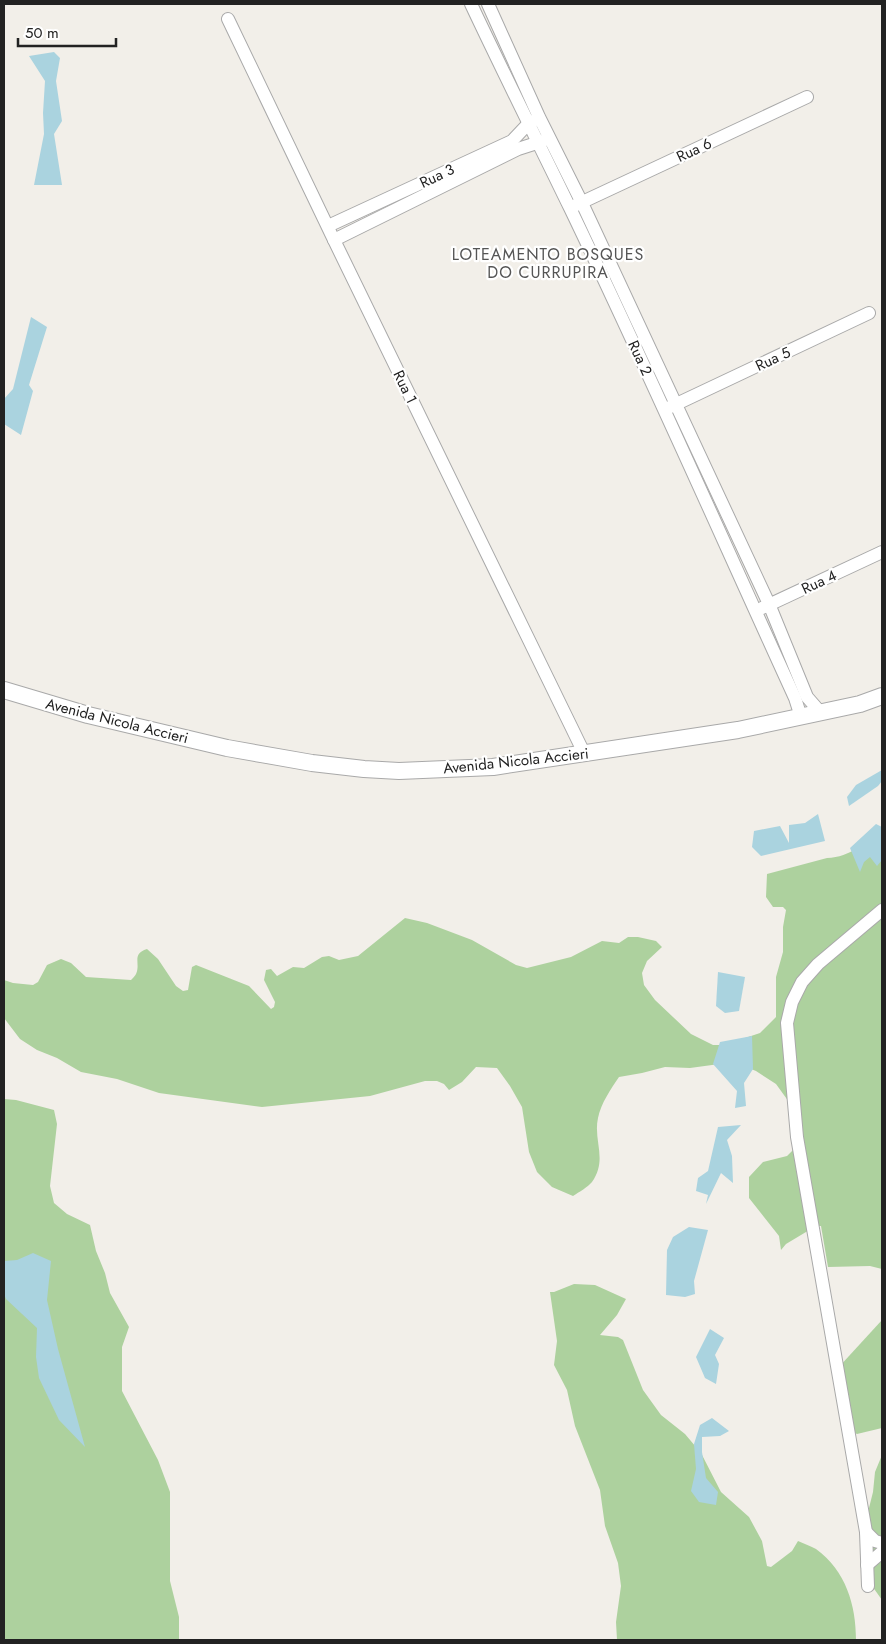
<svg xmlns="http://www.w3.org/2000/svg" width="886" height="1644" viewBox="0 0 886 1644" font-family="Jost,sans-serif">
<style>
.forest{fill:#add19e}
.water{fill:#aad3df}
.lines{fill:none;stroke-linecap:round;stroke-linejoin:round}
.minor-casing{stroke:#a9a9a9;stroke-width:14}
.tertiary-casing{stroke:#a9a9a9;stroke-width:18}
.minor{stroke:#fff;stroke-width:12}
.tertiary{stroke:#fff;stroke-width:16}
.labels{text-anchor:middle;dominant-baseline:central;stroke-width:4.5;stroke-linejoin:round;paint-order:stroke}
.street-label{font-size:15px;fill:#222;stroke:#fff}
.neighbourhood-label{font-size:16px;letter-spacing:1px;fill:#555;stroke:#fff}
</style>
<rect width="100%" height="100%" fill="#f2efe9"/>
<g class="forest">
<path d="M882,828v441l-12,-3 -42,1 -7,-41h-5l-30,18 -5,6 -2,-14 -30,-38v-21l14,-15 24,-6 15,-15v-21l-26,-36 -20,-13 -22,-9 -44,6 -25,-1 -23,6 -23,4c-8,12 -18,26 -21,41 -5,23 10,41 -6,64 -4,5 -13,10 -19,14l-21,-9 -15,-15 -8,-20 -7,-45 -12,-21 -13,-18 -21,-1 -14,15 -13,8 -5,-6 -7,-3h-12l-55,15 -108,11 -103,-14 -42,-14 -36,-7 -24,-14 -20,-8 -17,-11 -16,-21v-38l9,3 20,2 5,-3 9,-17 14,-6 10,4 15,14 45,3c2,-2 4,-4 5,-6 5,-11 -5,-20 11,-25l11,10 18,27 7,5 5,-1 4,-23 4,-2 53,21 22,23 3,-2 1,-5 -11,-22 2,-10 5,-1 6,7 16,-9 11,1 18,-11 7,-1 10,4 19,-4 47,-38 22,5 45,17 44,25 11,3 44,-11 31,-16 17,2 9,-6h10l18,4 6,6 -15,14 -5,12 2,12 11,15 36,34 22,11h11l36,-12 16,-16v-40l7,-25v-25l3,-17 -3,-3h-10l-7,-10 1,-23 60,-16c24,-1 38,-15 55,-30z"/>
<polygon points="4,1099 16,1100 54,1110 57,1124 50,1186 54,1203 67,1214 90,1225 96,1251 105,1273 110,1293 129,1327 122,1347 122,1391 158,1460 170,1492 170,1581 179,1617 179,1640 4,1640"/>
<path d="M574,1284l21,1 31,14 -9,16 -17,20 18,2 5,3 20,50 18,25 24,19 16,19 20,39 28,25 13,24 5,25 4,1 21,-16 6,-10c6,3 13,5 18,8 30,22 40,56 40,91h-239l-1,-18 5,-36 -3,-23 -13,-37 -5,-36 -25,-64 -8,-36 -13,-25 3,-24 -7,-49h4z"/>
<polygon points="882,1320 882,1428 857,1434 855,1433 843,1396 838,1368"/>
<polygon points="882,1455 882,1600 865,1576 868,1512 873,1492 875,1472"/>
</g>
<g class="water">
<polygon points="54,52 60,58 56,81 62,121 54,134 62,185 34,185 44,134 43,113 45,81 29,56"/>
<polygon points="31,317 47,327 29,385 33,391 21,435 4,424 4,399 13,389"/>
<polygon points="882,770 882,781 878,786 849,806 847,797 856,785"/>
<polygon points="818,814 825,841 761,856 752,847 754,831 780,826 789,843 789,825 805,823"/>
<polygon points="876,824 882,827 882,860 877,866 870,857 864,862 860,872 850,848"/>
<polygon points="718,972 745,977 739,1011 725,1013 716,1006"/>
<polygon points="752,1036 753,1069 744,1083 746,1106 735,1108 737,1091 713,1064 720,1042"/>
<polygon points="741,1125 727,1140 732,1156 733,1183 721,1173 706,1204 708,1195 696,1191 698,1178 708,1171 718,1127"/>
<polygon points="689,1227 708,1230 694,1281 695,1294 685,1297 666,1295 667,1250 673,1237"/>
<polygon points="33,1253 51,1261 47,1300 58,1349 85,1447 59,1420 39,1378 36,1357 37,1328 6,1299 4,1294 4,1261 17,1260"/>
<polygon points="710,1329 724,1338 715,1355 719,1364 716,1384 705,1378 696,1357"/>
<polygon points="712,1418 729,1431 720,1436 702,1437 702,1452 706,1478 718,1492 716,1505 699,1502 691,1491 696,1469 694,1444 700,1425"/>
</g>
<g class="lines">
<g class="minor-casing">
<g id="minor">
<path d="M471,4c32,68 66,136 99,204 78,162 150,326 225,490l6,19"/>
<polyline points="488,4 539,117 582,203 769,604 807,697 821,713"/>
<polyline points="228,19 334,240 584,753"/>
<polyline points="576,205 807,97"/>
<polyline points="328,226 512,141 528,124 533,121"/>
<polyline points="334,240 518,149 543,141"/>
<polyline points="668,408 869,313"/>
<polyline points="762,608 882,552"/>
<polyline points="866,1532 875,1541 882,1543"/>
<polyline points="867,1565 882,1552"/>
<polyline points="868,1586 866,1532 797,1137 787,1023 792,1002 802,982 818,964 882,910"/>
</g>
</g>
<g class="tertiary-casing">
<polyline id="tertiary" points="4,690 88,715 227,748 312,763 364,769 399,771 493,767 738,730 860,704 882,696"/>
</g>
<use href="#minor" class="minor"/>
<use href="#tertiary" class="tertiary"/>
</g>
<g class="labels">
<g class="street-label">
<text transform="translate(694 150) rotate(-25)">Rua 6</text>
<text transform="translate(437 176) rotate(-25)">Rua 3</text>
<text transform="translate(640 358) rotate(65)">Rua 2</text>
<text transform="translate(773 359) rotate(-25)">Rua 5</text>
<text transform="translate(405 387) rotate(64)">Rua 1</text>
<text transform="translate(819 582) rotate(-25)">Rua 4</text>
<text transform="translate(117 721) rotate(14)">Avenida Nicola Accieri</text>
<text transform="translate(516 761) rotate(-6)">Avenida Nicola Accieri</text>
</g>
<g class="neighbourhood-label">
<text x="548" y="254">LOTEAMENTO BOSQUES<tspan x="548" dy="18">DO CURRUPIRA</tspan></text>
</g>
</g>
<rect width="886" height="1644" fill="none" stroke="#222222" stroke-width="10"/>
<path d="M18 38v8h98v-8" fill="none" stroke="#222222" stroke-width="2.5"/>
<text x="25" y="38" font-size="15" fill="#222222" stroke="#ffffff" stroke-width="4" paint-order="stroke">50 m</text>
</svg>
